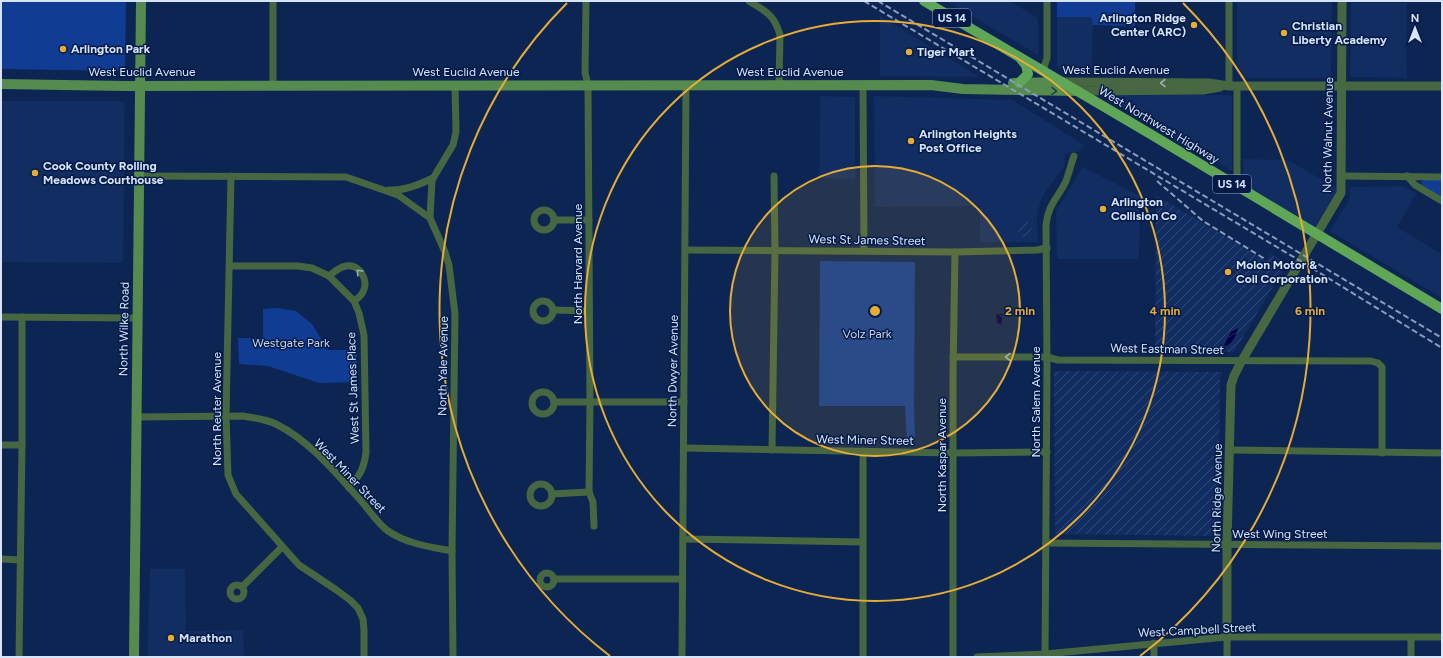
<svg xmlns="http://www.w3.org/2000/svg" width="1443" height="658" viewBox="0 0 1443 658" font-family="Figtree,sans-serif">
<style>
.built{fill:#112d62}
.industrial{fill:url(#industrial-furrows)}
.green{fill:#103d93}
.water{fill:url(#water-waves)}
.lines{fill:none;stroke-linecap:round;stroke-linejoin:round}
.minor{stroke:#466741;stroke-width:7}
.tertiary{stroke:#466741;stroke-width:9}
.secondary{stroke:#558b4e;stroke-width:10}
.primary{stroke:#5fa656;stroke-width:10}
.rail{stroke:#8a9cbc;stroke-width:2;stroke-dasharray:6 3;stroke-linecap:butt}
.oneway{stroke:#96aca8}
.oneway2{stroke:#204249}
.ring{fill:none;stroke:#e5ad36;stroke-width:2}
.poi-dot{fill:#e5ad36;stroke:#041a47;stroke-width:1.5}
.labels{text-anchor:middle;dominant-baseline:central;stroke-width:3;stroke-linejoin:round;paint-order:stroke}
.shield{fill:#041a47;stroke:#98a8c6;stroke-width:1}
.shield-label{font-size:11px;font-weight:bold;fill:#d7e5fc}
.poi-label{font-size:12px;font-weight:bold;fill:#d7e5fc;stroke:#041a47;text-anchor:start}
.street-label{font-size:12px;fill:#d7e5fc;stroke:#041a47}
.park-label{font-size:12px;fill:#c7d6ee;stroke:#041a47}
.centre{fill:#e5ad36;stroke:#041a47;stroke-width:2}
.ring-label{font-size:12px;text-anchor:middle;font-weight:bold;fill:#e5ad36;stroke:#041a47;stroke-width:3;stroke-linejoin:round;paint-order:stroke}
</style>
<defs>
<pattern id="industrial-furrows" width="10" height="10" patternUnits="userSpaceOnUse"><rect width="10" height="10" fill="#112d62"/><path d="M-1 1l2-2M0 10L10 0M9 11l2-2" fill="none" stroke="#334b79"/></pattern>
<pattern id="water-waves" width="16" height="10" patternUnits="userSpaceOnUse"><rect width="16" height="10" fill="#000045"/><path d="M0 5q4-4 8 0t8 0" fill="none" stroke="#242561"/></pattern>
</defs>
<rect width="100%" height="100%" fill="#0c2553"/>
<g class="built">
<polygon points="947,1 1010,1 1038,18 1038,55"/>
<polygon points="1237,1 1332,1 1331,78 1240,78 1239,68 1237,65"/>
<polygon points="1351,3 1407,3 1406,59 1407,78 1350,77"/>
<polygon points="880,16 980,77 880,76"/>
<polygon points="1057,17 1091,17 1093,25 1092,75 1069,74 1057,66"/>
<polygon points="1107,95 1232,95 1232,171 1208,156 1190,150 1106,98"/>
<polygon points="820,96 855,97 855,179 819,178"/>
<polygon points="874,96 1013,100 1084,145 1080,151 1065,154 1064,167 1045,192 1040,202 1037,217 1038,242 980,242 980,206 875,207"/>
<polygon points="1,101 122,101 125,104 123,263 1,262"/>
<polygon points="1243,159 1288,160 1338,189 1315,226 1249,188 1243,181"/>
<polygon points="1083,167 1140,196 1139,259 1057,259 1056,211"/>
<polygon points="1404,186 1416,194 1397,227 1442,254 1442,298 1330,231 1349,200 1350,187"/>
<polygon points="150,569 185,569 186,631 243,630 244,657 147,657"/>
</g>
<g class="industrial">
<polygon points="1156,195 1266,261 1271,254 1287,263 1234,352 1155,351"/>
<polygon points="1019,222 1032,222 1031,237 1018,237"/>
<polygon points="1054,371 1223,372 1220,378 1218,533 1216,536 1055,534"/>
</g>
<g class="green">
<polygon points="1,1 126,1 125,71 1,69"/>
<polygon points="1057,1 1135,1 1135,26 1093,25 1091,17 1057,17"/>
<polygon points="1423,180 1442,180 1442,198 1422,185 1421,182"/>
<polygon points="820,261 915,262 914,407 915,441 907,442 905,406 819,406"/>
<polygon points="276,308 296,311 312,324 328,350 357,350 357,382 319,383 268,366 239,364 238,338 263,338 263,309"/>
</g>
<g class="water">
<polygon points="996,313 1003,314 1001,325 997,324"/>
<path d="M1238,328c-1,7 -7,17 -14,19v-2l7,-13z"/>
</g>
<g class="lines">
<g class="minor">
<polyline points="273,1 273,85"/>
<polyline points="586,1 585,73 588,85 590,403 589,492 593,502 594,526"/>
<path d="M749,1c17,11 25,13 31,34l-1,50"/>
<polyline points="1043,70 1047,58 1047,1"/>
<polyline points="863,85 864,251"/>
<polyline points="1229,86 1229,1"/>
<polyline points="139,176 346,177 398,195 430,218"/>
<polyline points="231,176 226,416 228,475 236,494 299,565 335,589 350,600 358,608 363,619 364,630 364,657"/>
<polyline points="1342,176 1442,177"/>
<polyline points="1407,176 1415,185 1442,201"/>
<polyline points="1237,186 1237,86"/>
<path d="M389,190c15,1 30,-5 44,-12"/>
<circle cx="544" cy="220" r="10"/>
<polyline points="554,220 589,220"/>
<polyline points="686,250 955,252 1037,250 1047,248"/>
<path d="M230,266h68l14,2 17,8 25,25 5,12 5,22 2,117c-2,17 -6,23 -17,36"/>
<path d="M329,276c5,-4 10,-9 17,-10 14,-2 23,14 17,26 -2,4 -6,7 -9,9"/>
<circle cx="543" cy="311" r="10"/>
<polyline points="553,310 589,311"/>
<polyline points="1,317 137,318"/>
<polyline points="953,357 1047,357 1058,360 1371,361 1378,363 1382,367 1382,453"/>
<circle cx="543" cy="403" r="11"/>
<polyline points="554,402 684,402"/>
<path d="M136,417l107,-1c11,2 23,3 33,8 34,17 61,50 86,78 7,8 17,23 26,29 19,13 43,16 64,20"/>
<polyline points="1,445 22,445"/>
<polyline points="684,448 953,453 1047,452"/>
<polyline points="772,450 775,250 774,176"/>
<polyline points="1230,450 1442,453"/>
<polyline points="863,451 863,657"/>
<circle cx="541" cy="495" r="11"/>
<polyline points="552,494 589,492"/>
<polyline points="683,539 863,542"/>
<polyline points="1046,543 1442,546"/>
<polyline points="1,559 20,560"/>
<circle cx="547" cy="580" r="7"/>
<polyline points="554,579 682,579"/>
<circle cx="237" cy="592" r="7"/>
<polyline points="242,587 282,547"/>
<polyline points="19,657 22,445 22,317"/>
<polyline points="453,657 452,551 455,314 449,265 445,252 430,218 432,180 453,145 456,132 455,85"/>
<polyline points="682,657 686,85"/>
<polyline points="953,657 953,374 955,252"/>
<polyline points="977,657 1045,654 1227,637 1442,637"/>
<path d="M1045,657l2,-290 -1,-142c2,-21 12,-27 20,-44 3,-8 5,-17 8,-25"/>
<polyline points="1154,657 1154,643"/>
<polyline points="1227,657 1227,637"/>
<polyline points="1411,657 1411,638"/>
</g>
<g class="tertiary">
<polyline points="1062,82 1209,83 1229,86 1442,86"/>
<polyline points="1078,91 1203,90 1220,87"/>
<polyline points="1227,637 1227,544 1231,385 1234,376 1241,362 1341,193 1342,1"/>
</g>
<g class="secondary">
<polyline points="1013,83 1062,82"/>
<polyline points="1,84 126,86 931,85 963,89 1078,91"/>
<polyline points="134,657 141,1"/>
</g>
<g class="primary">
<polyline points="924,1 1147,132 1442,309"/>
<polyline points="1019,83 1028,74 1026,65 1021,59"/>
</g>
<g class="rail">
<polyline points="864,1 1302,262 1442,348"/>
<polyline points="878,1 1442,338"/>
<polyline points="1157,181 1203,221 1265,259"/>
</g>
</g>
<defs><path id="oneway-chevron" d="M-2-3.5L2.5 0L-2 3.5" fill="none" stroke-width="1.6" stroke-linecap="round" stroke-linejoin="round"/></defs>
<g class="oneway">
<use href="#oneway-chevron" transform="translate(1163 83) rotate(-180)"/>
<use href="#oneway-chevron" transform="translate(359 272) rotate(-133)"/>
<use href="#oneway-chevron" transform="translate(1008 357) rotate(-180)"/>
</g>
<use class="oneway2" href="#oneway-chevron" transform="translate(1054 91) rotate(1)"/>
<circle cx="875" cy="311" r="145" fill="#e5ad36" fill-opacity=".12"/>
<g class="ring">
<circle cx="875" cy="311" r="145"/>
<circle cx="875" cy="311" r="290"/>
<path d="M610 656A435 435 0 0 1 567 3M1183 3A435 435 0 0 1 1140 656"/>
</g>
<g class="poi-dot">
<circle cx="1194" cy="25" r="4"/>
<circle cx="1284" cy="33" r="4"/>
<circle cx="63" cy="49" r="4"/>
<circle cx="909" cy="52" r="4"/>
<circle cx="911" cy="141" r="4"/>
<circle cx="35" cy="173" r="4"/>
<circle cx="1103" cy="209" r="4"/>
<circle cx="1228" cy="272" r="4"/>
<circle cx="171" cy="638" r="4"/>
</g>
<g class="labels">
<g class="shield">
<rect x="933" y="9" width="38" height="18" rx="3"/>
<rect x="1213" y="175" width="38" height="18" rx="3"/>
</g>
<g class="shield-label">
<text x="952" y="18">US 14</text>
<text x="1232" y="184">US 14</text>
</g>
<g class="poi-label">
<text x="1186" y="18" text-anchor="end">Arlington Ridge<tspan x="1186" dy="14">Center (ARC)</tspan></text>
<text x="1292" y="26">Christian<tspan x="1292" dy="14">Liberty Academy</tspan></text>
<text x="71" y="49">Arlington Park</text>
<text x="917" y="52">Tiger Mart</text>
<text x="919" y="134">Arlington Heights<tspan x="919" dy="14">Post Office</tspan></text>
<text x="43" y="166">Cook County Rolling<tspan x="43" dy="14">Meadows Courthouse</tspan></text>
<text x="1111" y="202">Arlington<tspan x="1111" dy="14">Collision Co</tspan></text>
<text x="1236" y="265">Molon Motor &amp;<tspan x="1236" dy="14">Coil Corporation</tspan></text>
<text x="179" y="638">Marathon</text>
</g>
<g class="street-label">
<text x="1116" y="70">West Euclid Avenue</text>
<text x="142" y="72">West Euclid Avenue</text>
<text x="466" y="72">West Euclid Avenue</text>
<text x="790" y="72">West Euclid Avenue</text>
<text transform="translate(1159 125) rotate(31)">West Northwest Highway</text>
<text transform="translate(1328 135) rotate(-89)">North Walnut Avenue</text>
<text transform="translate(867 240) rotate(1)">West St James Street</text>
<text transform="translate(578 264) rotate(-90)">North Harvard Avenue</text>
<text transform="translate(124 329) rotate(-89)">North Wilke Road</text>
<text transform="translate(1167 349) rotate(1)">West Eastman Street</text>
<text transform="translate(443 366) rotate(-89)">North Yale Avenue</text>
<text transform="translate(673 371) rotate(-89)">North Dwyer Avenue</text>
<text transform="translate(353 388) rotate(-92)">West St James Place</text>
<text transform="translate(1036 402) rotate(-90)">North Salem Avenue</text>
<text transform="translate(217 409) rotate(-90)">North Reuter Avenue</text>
<text transform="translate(865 440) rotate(1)">West Miner Street</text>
<text transform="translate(942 455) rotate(-90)">North Kaspar Avenue</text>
<text transform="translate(350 476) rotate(46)">West Miner Street</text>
<text transform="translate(1217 498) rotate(-89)">North Ridge Avenue</text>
<text x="1280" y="534">West Wing Street</text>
<text transform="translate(1197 630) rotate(-3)">West Campbell Street</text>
</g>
<g class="park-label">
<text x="867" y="334">Volz Park</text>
<text x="291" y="343">Westgate Park</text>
</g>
</g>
<circle cx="875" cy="311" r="6" class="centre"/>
<g class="ring-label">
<text x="1020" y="315">2 min</text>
<text x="1165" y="315">4 min</text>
<text x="1310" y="315">6 min</text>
</g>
<rect width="1443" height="658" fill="none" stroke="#d7e5fc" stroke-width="4"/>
<g transform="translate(1415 28)" stroke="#041a47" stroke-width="3" paint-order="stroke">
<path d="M0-3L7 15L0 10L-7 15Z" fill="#d7e5fc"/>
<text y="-6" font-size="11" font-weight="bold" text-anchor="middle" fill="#d7e5fc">N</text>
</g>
</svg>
